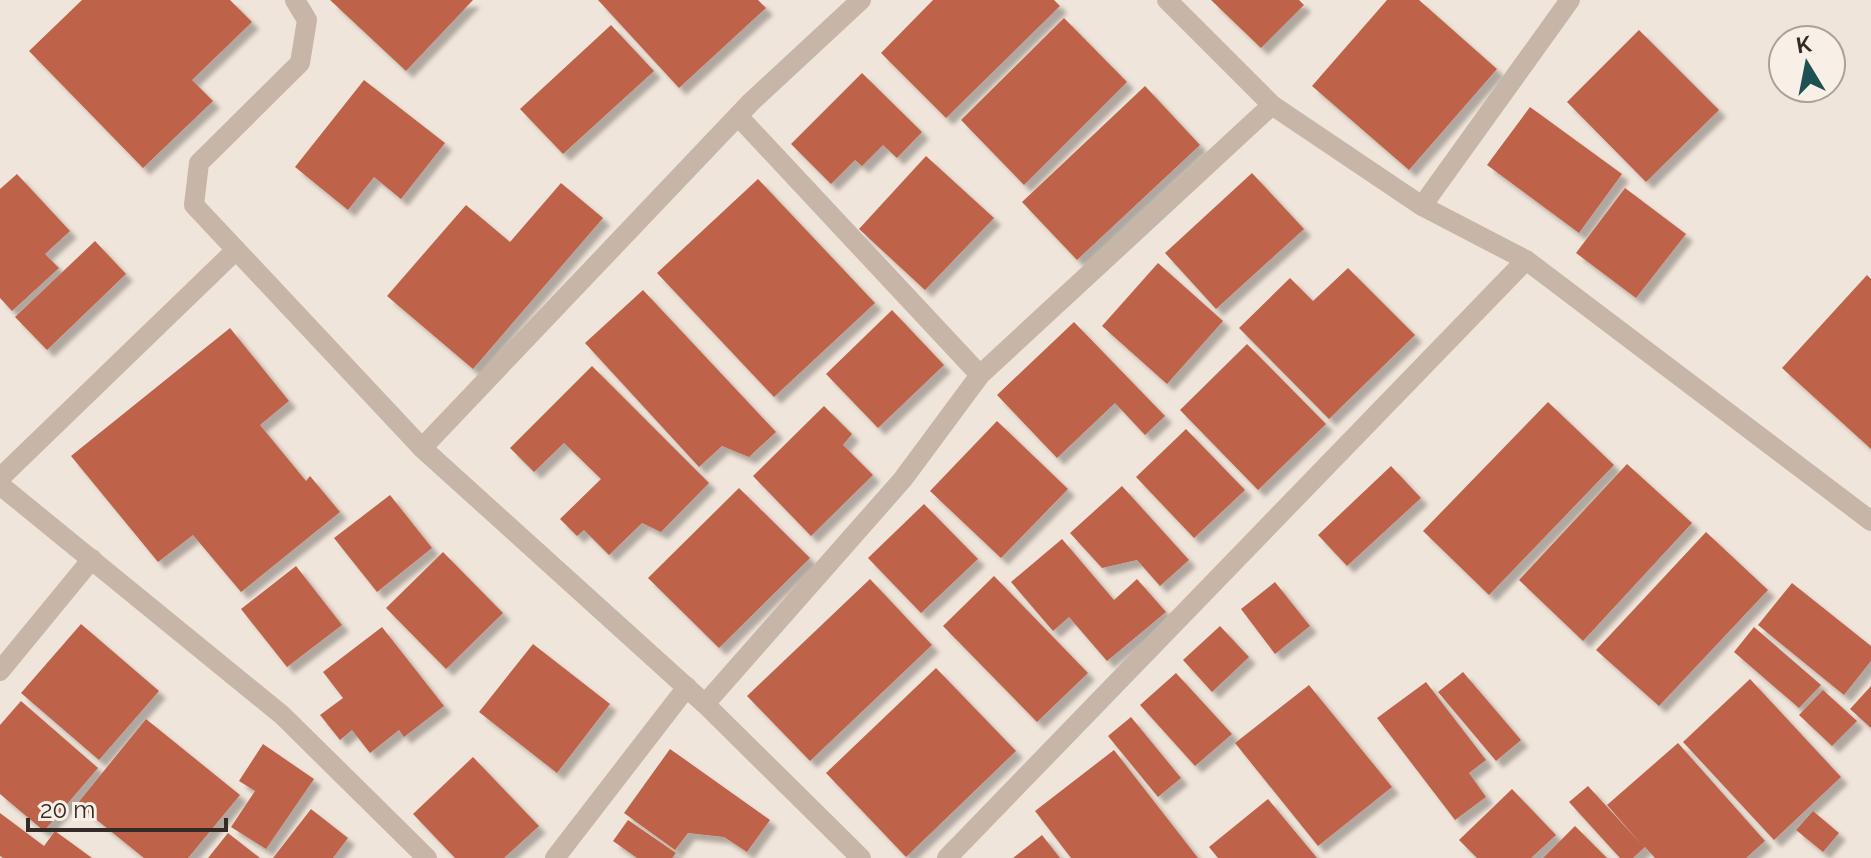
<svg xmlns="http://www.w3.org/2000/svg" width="1871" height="858" viewBox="0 0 1871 858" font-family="Raleway,sans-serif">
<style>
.building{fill:#be634a;filter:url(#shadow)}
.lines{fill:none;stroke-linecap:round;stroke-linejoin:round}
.minor{stroke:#c7b5a7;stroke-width:20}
</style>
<defs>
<filter id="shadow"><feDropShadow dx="7" dy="7" stdDeviation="2" flood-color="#0004"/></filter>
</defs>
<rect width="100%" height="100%" fill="#f0e5da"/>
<g class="building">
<polygon points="82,0 230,0 252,22 192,80 213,101 143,168 29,51"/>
<polygon points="330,0 473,0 406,71"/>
<polygon points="598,0 758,0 766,8 679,88"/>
<polygon points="933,0 1054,0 1060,6 946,118 881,53"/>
<polygon points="1211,0 1299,0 1304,5 1261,48"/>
<polygon points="1387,0 1419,0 1497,69 1409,170 1312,86"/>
<polygon points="1064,18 1127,82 1024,185 961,120"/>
<polygon points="611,25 654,71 563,154 520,109"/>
<polygon points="1639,30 1719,110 1646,182 1567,102"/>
<polygon points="862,73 922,132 897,158 883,145 862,166 855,160 831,184 791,144"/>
<polygon points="364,80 445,143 401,199 374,177 348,210 295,167"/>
<polygon points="1145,86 1200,145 1077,260 1022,202"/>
<polygon points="1530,107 1622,174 1579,233 1487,165"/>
<polygon points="926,156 994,218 925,290 859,229"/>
<polygon points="1252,173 1304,229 1216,309 1165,253"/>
<polygon points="17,174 70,231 45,254 59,268 12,311 0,298 0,189"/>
<polygon points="758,179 875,303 774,397 657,273"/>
<polygon points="561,183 603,218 473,369 387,296 466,205 510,242"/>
<polygon points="1625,188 1686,234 1636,298 1576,253"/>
<polygon points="95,241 126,274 47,350 15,317"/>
<polygon points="1158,263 1223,321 1167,384 1102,326"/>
<polygon points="1348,268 1415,335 1329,419 1239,328 1290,278 1313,301"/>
<polygon points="1867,275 1871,279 1871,449 1782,368"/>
<polygon points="643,290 776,432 749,457 722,446 699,467 585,343"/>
<polygon points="892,310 944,365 878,428 826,374"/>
<polygon points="1074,322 1165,416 1145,435 1115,403 1057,458 997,395"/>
<polygon points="230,328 289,401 260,425 306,481 310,476 340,512 241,592 193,535 158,562 71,456"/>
<polygon points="1247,344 1326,424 1258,490 1180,410"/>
<polygon points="592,366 709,483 661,532 642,523 609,555 584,530 577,536 560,519 601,479 564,443 534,472 510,448"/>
<polygon points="1548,402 1614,465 1489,595 1423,531"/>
<polygon points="824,406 852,434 843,445 873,475 811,536 753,476"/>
<polygon points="997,421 1068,489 1001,558 930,491"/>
<polygon points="1186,429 1245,490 1194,538 1136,477"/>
<polygon points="1627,464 1692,523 1583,641 1519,580"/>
<polygon points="1391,466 1421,498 1347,566 1318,535"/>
<polygon points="1122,486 1189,560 1160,586 1137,560 1102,568 1070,533"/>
<polygon points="739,488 810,558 719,648 648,578"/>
<polygon points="390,495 432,548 377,592 334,538"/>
<polygon points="924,504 978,559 921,613 868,558"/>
<polygon points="1706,532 1768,590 1659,706 1596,650"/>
<polygon points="1062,539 1114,600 1137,579 1166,612 1107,661 1069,617 1053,631 1011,582"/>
<polygon points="443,552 503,613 446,669 386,608"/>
<polygon points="296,566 342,625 287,667 241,609"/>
<polygon points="994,576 1088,673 1037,722 943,626"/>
<polygon points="870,579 932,645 810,761 747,696"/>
<polygon points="1275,582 1310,626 1275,654 1241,609"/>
<polygon points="1792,583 1871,646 1871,661 1844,695 1758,625"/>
<polygon points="81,624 159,691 99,760 21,693"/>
<polygon points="1220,626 1249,657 1212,692 1183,660"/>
<polygon points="382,627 444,706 404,737 399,730 370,753 352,730 340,740 320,715 343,698 323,672"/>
<polygon points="1754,627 1821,685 1799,708 1734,652"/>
<polygon points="533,644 610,704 557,773 479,712"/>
<polygon points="936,668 1016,751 906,857 826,773"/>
<polygon points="1463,672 1521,740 1496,761 1438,692"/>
<polygon points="1176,673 1232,734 1195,766 1140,705"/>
<polygon points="1750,679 1841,777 1774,840 1683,742"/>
<polygon points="1426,682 1486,760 1469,773 1486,797 1455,820 1377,718"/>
<polygon points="1309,685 1392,787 1318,846 1235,743"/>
<polygon points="1871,686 1871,728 1850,709"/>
<polygon points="1823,690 1857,721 1832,746 1799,715"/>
<polygon points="21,701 98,768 44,831 0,794 0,725"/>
<polygon points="1131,717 1181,778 1158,797 1108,736"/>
<polygon points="146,719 240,795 188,858 144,858 77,804"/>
<polygon points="1678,743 1765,841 1746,858 1655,858 1645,847 1633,858 1620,858 1569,802 1588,786 1642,845 1607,805"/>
<polygon points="263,744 314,779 266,849 231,827 255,791 239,781"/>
<polygon points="670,749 770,820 747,852 724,837 688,833 675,850 624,813"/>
<polygon points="1114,750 1198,858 1071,858 1035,811"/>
<polygon points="473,757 539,826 504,858 455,858 413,814"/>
<polygon points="1512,789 1556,835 1531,858 1477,858 1459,840"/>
<polygon points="1268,799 1317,858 1218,858 1209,847"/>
<polygon points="311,809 348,838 333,858 273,858"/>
<polygon points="1813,811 1839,833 1823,852 1796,830"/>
<polygon points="0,813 44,846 55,831 92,858 3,858 0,856"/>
<polygon points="628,820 676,853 672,858 637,858 613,841"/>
<polygon points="1575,826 1607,858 1543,858"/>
<polygon points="228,833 260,858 208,858"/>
<polygon points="1042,835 1060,858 1013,858"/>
</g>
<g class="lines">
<g class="minor">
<polyline points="295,0 307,20 300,63 199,163 194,205 422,448 705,704 861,858"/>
<polyline points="1167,0 1272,105 1422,206 1526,260 1871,521"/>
<polyline points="738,116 980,375"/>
<polyline points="1422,206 1570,0"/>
<polyline points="422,448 751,102 861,0"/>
<polyline points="0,478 236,250"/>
<polyline points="0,485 282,715 427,858"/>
<polyline points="0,671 92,559"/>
<polyline points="705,704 903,479 980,375 1272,105"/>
<polyline points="555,858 687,687"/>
<polyline points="947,858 1526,260"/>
</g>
</g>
<g transform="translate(1807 64) rotate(350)"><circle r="38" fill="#f8efe6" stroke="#aaa19a" stroke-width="2"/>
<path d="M0-6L14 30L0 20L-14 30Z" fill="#1f5052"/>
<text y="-12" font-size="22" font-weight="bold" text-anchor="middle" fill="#342b27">K</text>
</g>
<path d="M28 818v12h198v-12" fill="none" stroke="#342b27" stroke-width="4"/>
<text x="40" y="818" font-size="24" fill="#342b27" stroke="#f8efe6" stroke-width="6" paint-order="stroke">20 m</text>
</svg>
